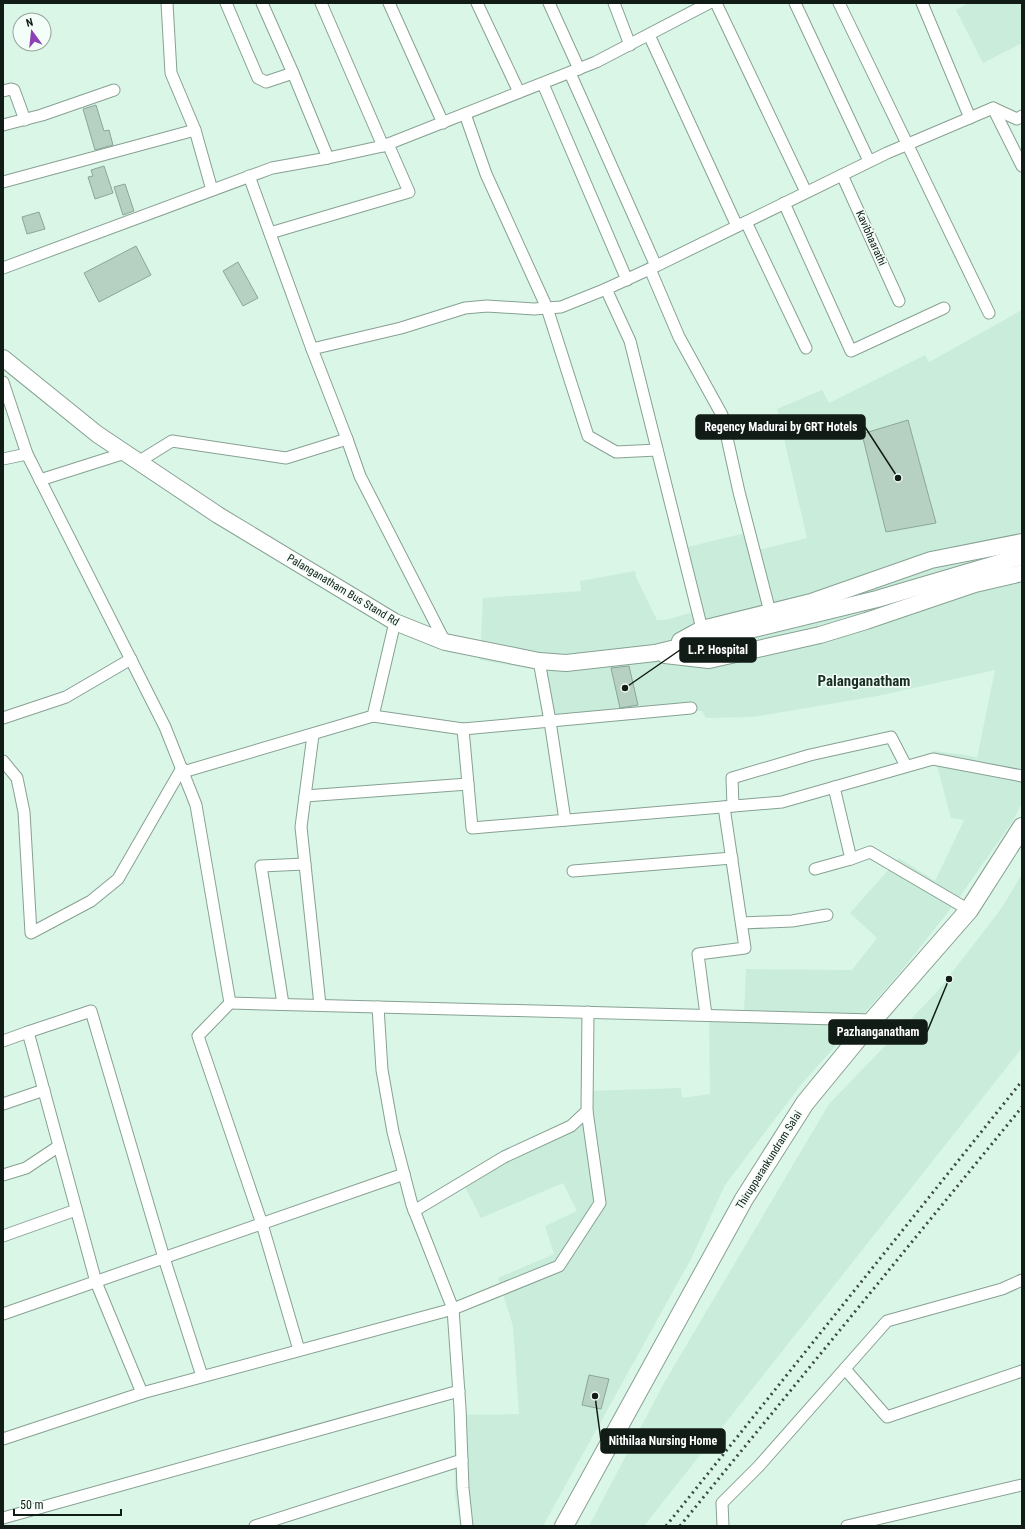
<svg xmlns="http://www.w3.org/2000/svg" width="1025" height="1529" viewBox="0 0 1025 1529" font-family="'Roboto Condensed',sans-serif">
<style>
.built{fill:#c9edda}
.building{fill:#b6d0c2;stroke:#8ca698}
.lines{fill:none;stroke-linecap:round;stroke-linejoin:round}
.street-casing{stroke:#87a193;stroke-width:13}
.secondary-casing{stroke:#87a193;stroke-width:18}
.primary-casing{stroke:#87a193;stroke-width:20}
.street{stroke:#fff;stroke-width:11}
.secondary{stroke:#fff;stroke-width:16}
.primary{stroke:#fff;stroke-width:18}
.rail{stroke:#3c4a43;stroke-width:3;stroke-dasharray:2 4;stroke-linecap:butt}
.labels{text-anchor:middle;dominant-baseline:central;stroke-width:3;stroke-linejoin:round;paint-order:stroke}
.street-label{font-size:11px;fill:#121c17;stroke:#f3fef8}
.district-label{font-size:15px;font-weight:bold;fill:#192f24;stroke:#f3fef8}
.leader{fill:none;stroke:#121c17;stroke-width:1.5}
.callout-dot{fill:#121c17;stroke:#f3fef8;stroke-width:1.5}
.callout{fill:#121c17;stroke:#121c17;stroke-width:1.5}
.callout-label{font-size:12px;text-anchor:middle;font-weight:bold;fill:#fff}
</style>
<rect width="100%" height="100%" fill="#daf6e7"/>
<g class="built">
<polygon points="969,3 1022,3 1022,43 983,63 956,10"/>
<polygon points="1022,310 1022,803 1012,822 956,902 897,976 800,1086 725,1185 691,1259 543,1526 460,1526 455,1495 454,1415 519,1414 513,1326 498,1278 554,1254 545,1226 577,1211 563,1183 481,1218 462,1181 584,1116 585,1091 681,1088 682,1098 710,1094 709,1014 744,1014 746,969 852,970 877,938 850,913 899,858 935,881 964,820 951,818 933,751 966,755 977,758 995,670 877,696 753,717 706,718 702,711 657,712 542,719 539,670 480,660 483,598 581,591 580,581 635,571 636,577 657,620 666,620 693,612 680,549 749,532 754,551 807,538 777,409 822,390 829,403 925,355 929,362"/>
<polygon points="1022,874 1022,1048 644,1526 589,1526 664,1383 829,1104 936,993 1001,909"/>
</g>
<g class="building">
<polygon points="96,105 104,131 109,130 113,145 95,150 83,109"/>
<polygon points="104,166 113,193 95,199 88,177 93,176 91,170"/>
<polygon points="125,184 134,211 123,215 114,187"/>
<polygon points="39,212 45,229 27,234 22,217"/>
<polygon points="136,246 151,275 99,302 84,273"/>
<polygon points="238,262 258,298 243,306 223,271"/>
<polygon points="908,420 936,523 886,532 862,434"/>
<polygon points="629,666 638,705 620,708 611,668"/>
<polygon points="589,1375 609,1379 601,1409 582,1405"/>
</g>
<g class="lines">
<g class="street-casing">
<g id="street">
<polyline points="167,3 171,73 195,130 212,190"/>
<polyline points="226,3 258,78 266,82 293,73"/>
<polyline points="262,3 293,73 328,158"/>
<polyline points="321,3 383,146"/>
<polyline points="389,3 443,123"/>
<polyline points="477,3 519,92"/>
<polyline points="549,3 579,69"/>
<polyline points="614,3 630,45"/>
<polyline points="716,3 806,192"/>
<polyline points="795,3 869,161"/>
<polyline points="839,3 989,313"/>
<polyline points="922,3 970,118"/>
<polyline points="649,35 737,226"/>
<polyline points="570,73 656,266 887,153 993,108 1017,119 1022,116"/>
<polyline points="543,84 627,280"/>
<polyline points="3,91 11,89 14,90 25,120"/>
<polyline points="993,108 1022,166"/>
<polyline points="465,114 486,174 547,308 588,436 616,452 657,450"/>
<polyline points="3,125 42,115 114,90"/>
<polyline points="842,175 899,301"/>
<polyline points="249,176 312,349 347,439 360,476 445,642"/>
<polyline points="3,182 195,130"/>
<polyline points="784,203 851,351 944,308"/>
<polyline points="746,222 806,348"/>
<polyline points="270,233 409,192 388,144"/>
<polyline points="656,266 606,289 630,341 702,629"/>
<polyline points="3,268 272,168 328,158 383,146 596,62 709,3"/>
<polyline points="650,269 679,337 722,415 739,492 770,612"/>
<polyline points="312,349 401,328 465,308 487,306 534,309 561,307 606,289"/>
<polyline points="3,382 27,454 165,727 196,805 230,1003 873,1020"/>
<polyline points="3,459 27,454"/>
<polyline points="138,462 172,441 286,458 347,439"/>
<polyline points="40,480 125,453"/>
<polyline points="539,661 550,721 565,820"/>
<polyline points="373,716 463,729 472,828 782,802 933,759 1022,776"/>
<polyline points="3,718 66,697 131,659"/>
<polyline points="463,729 691,708"/>
<polyline points="313,735 301,827 320,1005"/>
<polyline points="3,761 17,778 24,812 31,933 91,901 118,879 182,768"/>
<polyline points="183,772 373,716 395,622"/>
<polyline points="305,796 468,784"/>
<polyline points="733,806 732,778 810,755 891,737 906,766"/>
<polyline points="851,859 870,852 969,910"/>
<polyline points="815,869 851,859 834,787"/>
<polyline points="573,871 732,858"/>
<polyline points="742,923 792,921 827,915"/>
<polyline points="230,1003 198,1036 262,1224 299,1350"/>
<polyline points="283,1004 261,866 305,864"/>
<polyline points="378,1007 382,1070 393,1132 412,1205 453,1309 460,1408 463,1488 467,1526"/>
<polyline points="706,1015 698,954 745,948 724,807"/>
<polyline points="28,1032 91,1011 164,1258 202,1376"/>
<polyline points="3,1041 28,1032 96,1282 142,1393"/>
<polyline points="3,1104 44,1090"/>
<polyline points="3,1175 26,1168 59,1146"/>
<polyline points="414,1211 504,1157 571,1126 587,1111 588,1012"/>
<polyline points="3,1236 76,1210"/>
<polyline points="3,1314 404,1174"/>
<polyline points="845,1369 887,1417 1022,1371"/>
<polyline points="3,1439 142,1393 453,1309 559,1266 600,1203 587,1111"/>
<polyline points="3,1518 459,1391"/>
<polyline points="255,1526 462,1460"/>
<polyline points="723,1526 722,1503 758,1467 887,1321 1002,1289 1022,1280"/>
<polyline points="847,1526 1022,1485"/>
</g>
</g>
<g class="secondary-casing">
<g id="secondary">
<polyline points="3,358 97,434 218,515 395,622 445,642 539,661 566,663 655,653 877,599 1016,558 1022,557"/>
<polyline points="680,641 702,629 811,602 931,560 1022,542"/>
<polyline points="665,655 709,660 820,635 866,621 975,584 1022,573"/>
</g>
</g>
<g class="primary-casing">
<polyline id="primary" points="564,1526 744,1199 805,1103 873,1020 969,910 1022,827"/>
</g>
<use href="#street" class="street"/>
<use href="#secondary" class="secondary"/>
<use href="#primary" class="primary"/>
<g class="rail">
<polyline points="666,1526 1022,1081"/>
<polyline points="680,1526 1022,1107"/>
</g>
</g>
<g class="labels">
<g class="street-label">
<text transform="translate(871 238) rotate(66)">Kavibhaarathi</text>
<text transform="translate(343 590) rotate(31)">Palanganatham Bus Stand Rd</text>
<text transform="translate(769 1160) rotate(-58)">Thirupparankundram Salai</text>
</g>
<g class="district-label">
<text x="864" y="681">Palanganatham</text>
</g>
</g>
<path class="leader" d="M898 478L865 427M625 688L680 650M949 979L927 1032M595 1396L601 1441"/>
<g class="callout-dot">
<circle cx="898" cy="478" r="4"/>
<circle cx="625" cy="688" r="4"/>
<circle cx="949" cy="979" r="4"/>
<circle cx="595" cy="1396" r="4"/>
</g>
<g class="callout">
<rect x="696" y="415" width="169" height="24" rx="4"/>
<rect x="680" y="638" width="76" height="24" rx="4"/>
<rect x="829" y="1020" width="98" height="24" rx="4"/>
<rect x="601" y="1429" width="124" height="24" rx="4"/>
</g>
<g class="callout-label">
<text x="781" y="431">Regency Madurai by GRT Hotels</text>
<text x="718" y="654">L.P. Hospital</text>
<text x="878" y="1036">Pazhanganatham</text>
<text x="663" y="1445">Nithilaa Nursing Home</text>
</g>
<rect width="1025" height="1529" fill="none" stroke="#121c17" stroke-width="8"/>
<g transform="translate(32 32) rotate(345)"><circle r="19" fill="#f3fef8" stroke="#99a49e"/>
<path d="M0-3L7 15L0 10L-7 15Z" fill="#8c42b4"/>
<text y="-6" font-size="11" font-weight="bold" text-anchor="middle" fill="#121c17">N</text>
</g>
<path d="M14 1509v6h107v-6" fill="none" stroke="#121c17" stroke-width="2"/>
<text x="20" y="1509" font-size="12" fill="#121c17" stroke="#f3fef8" stroke-width="3" paint-order="stroke">50 m</text>
</svg>
